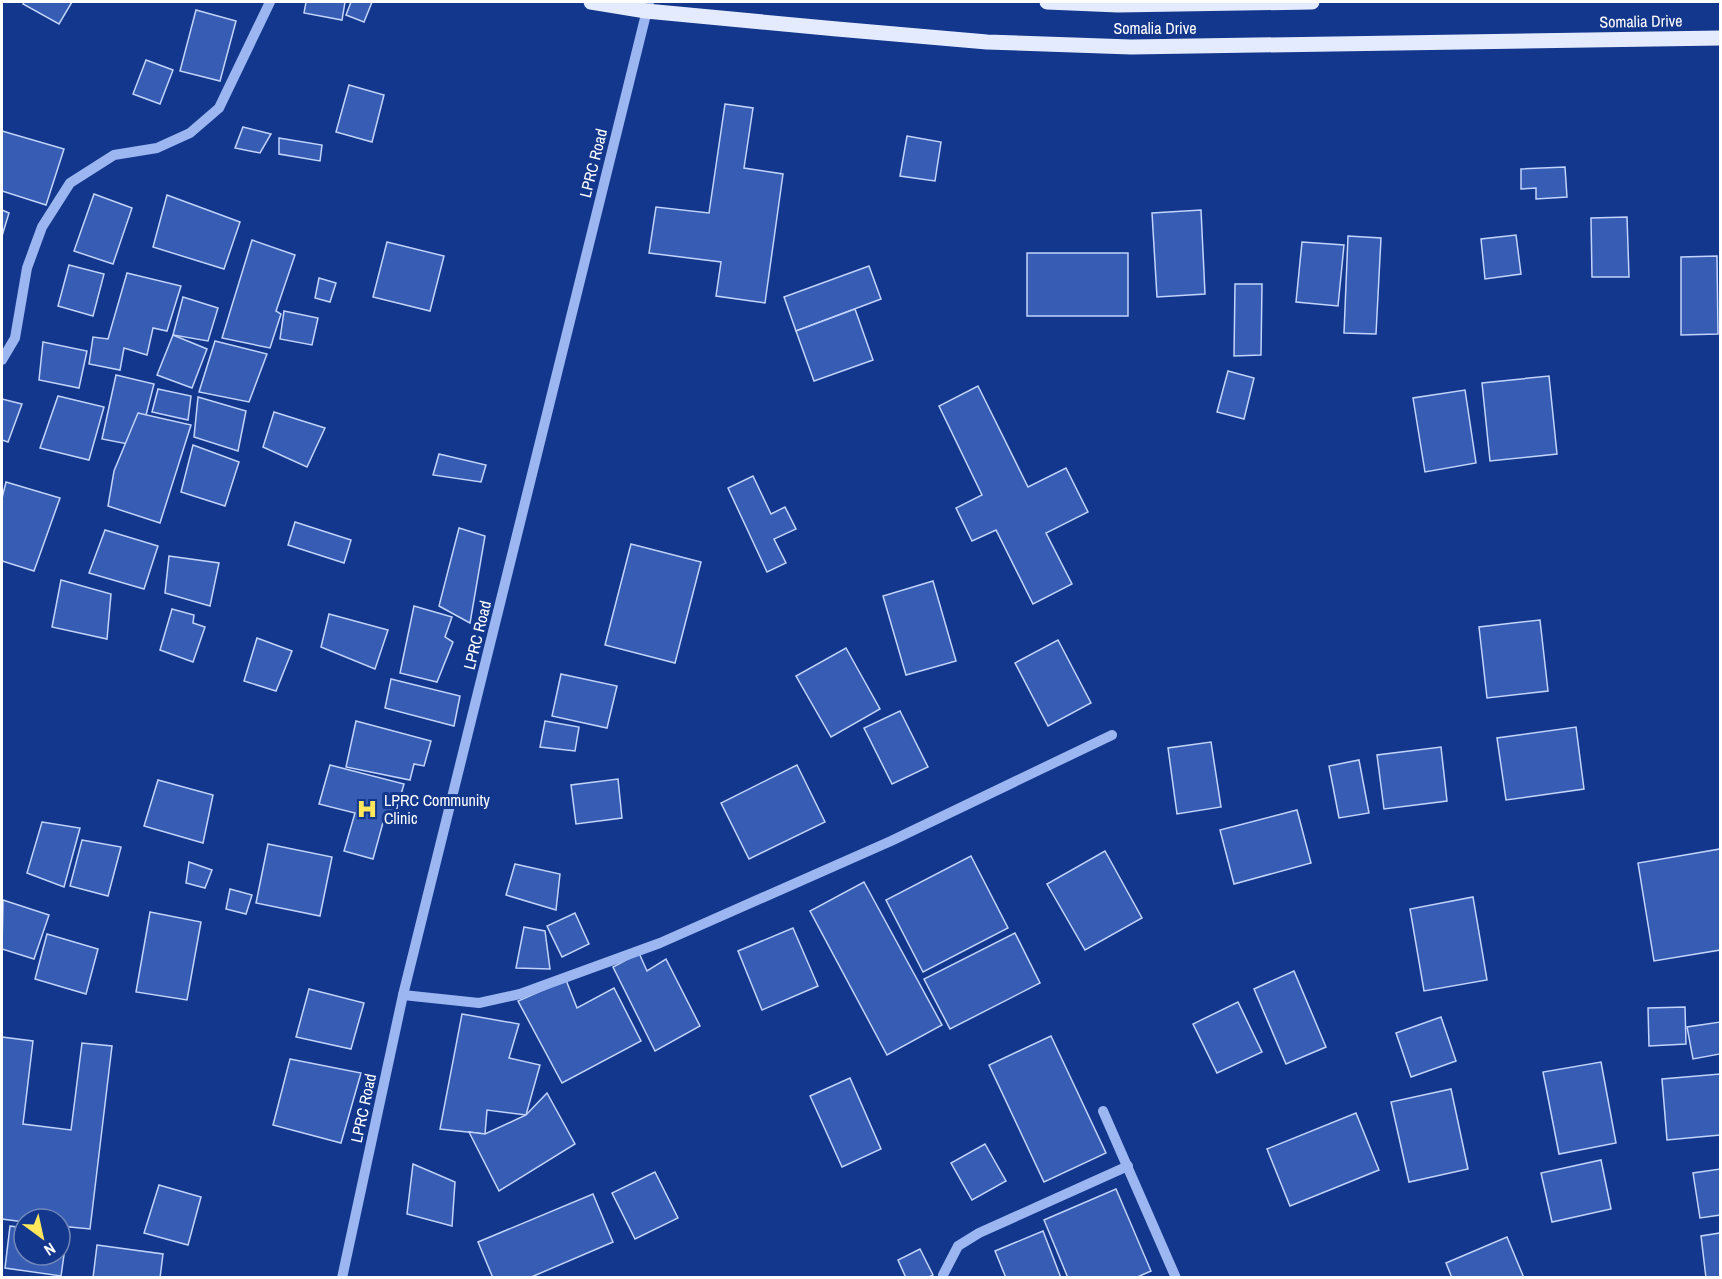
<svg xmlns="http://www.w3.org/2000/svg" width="1722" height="1279" viewBox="0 0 1722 1279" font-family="'Archivo Narrow',sans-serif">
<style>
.building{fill:#365db3;stroke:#c2d4fc;stroke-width:1.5}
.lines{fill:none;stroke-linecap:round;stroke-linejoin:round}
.minor{stroke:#9bb6f1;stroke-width:10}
.major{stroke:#e5ebff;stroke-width:15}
.labels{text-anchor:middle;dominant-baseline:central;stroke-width:6;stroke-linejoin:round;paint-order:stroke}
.street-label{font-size:16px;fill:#fff;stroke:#13378c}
.poi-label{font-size:16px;fill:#fff;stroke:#13378c;text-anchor:start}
</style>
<rect width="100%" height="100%" fill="#13378c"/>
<g class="building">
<polygon points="24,2 72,2 59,24 23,4"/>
<polygon points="306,2 345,2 342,20 304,13"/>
<polygon points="351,2 372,2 364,22 346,15"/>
<polygon points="196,10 236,21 220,81 180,71"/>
<polygon points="146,60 173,70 160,104 133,94"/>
<polygon points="349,85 384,95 372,142 336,132"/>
<polygon points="725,104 753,108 744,168 783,174 765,303 716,296 721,262 649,253 656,207 709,213"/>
<polygon points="243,127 271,134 260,153 235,148"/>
<polygon points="2,131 64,149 46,205 2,191"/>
<polygon points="907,136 941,142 935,181 900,176"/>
<polygon points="279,138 322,145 320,161 279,154"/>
<polygon points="1565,167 1567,197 1536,199 1536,188 1521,189 1521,169"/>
<polygon points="94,194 132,208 113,264 74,251"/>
<polygon points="167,195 240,222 224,269 153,247"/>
<polygon points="2,210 9,213 2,236"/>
<polygon points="1201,210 1205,294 1157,297 1152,213"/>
<polygon points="1627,217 1629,277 1592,277 1591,218"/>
<polygon points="1516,235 1521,274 1485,279 1481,239"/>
<polygon points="1348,236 1381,238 1376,334 1344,333"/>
<polygon points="252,240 295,255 276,311 281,314 270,348 222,338"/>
<polygon points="387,242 444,256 430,311 373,297"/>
<polygon points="1302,242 1344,245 1338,306 1296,302"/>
<rect x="1027" y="253" width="101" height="63"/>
<polygon points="1717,256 1718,334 1681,335 1681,257"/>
<polygon points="69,265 104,274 93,316 58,306"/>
<polygon points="869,266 881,299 796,331 784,297"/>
<polygon points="127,273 181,286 167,331 153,328 147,355 124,348 120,370 89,364 93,337 108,339"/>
<polygon points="319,278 336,283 330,302 315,298"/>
<polygon points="1235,284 1262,284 1261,355 1234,356"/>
<polygon points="183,297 218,308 208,341 173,335"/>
<polygon points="855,309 873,360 814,381 796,331"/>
<polygon points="284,311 318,318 312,345 280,339"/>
<polygon points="173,335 207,349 192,388 157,375"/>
<polygon points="215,341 267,354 249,402 199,392"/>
<polygon points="43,342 87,351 79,388 39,380"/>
<polygon points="1228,371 1254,378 1244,419 1217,412"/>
<polygon points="116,375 154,384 138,446 102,439"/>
<polygon points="1549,376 1557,454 1490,461 1482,383"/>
<polygon points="978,386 1028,487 1066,468 1088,512 1046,533 1072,584 1033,604 996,530 972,541 956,508 982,495 939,406"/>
<polygon points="158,389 191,396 188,420 152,412"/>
<polygon points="1465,390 1476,463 1425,472 1413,398"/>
<polygon points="58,396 104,407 89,460 40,448"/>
<polygon points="198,397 246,411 238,451 194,437"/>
<polygon points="2,399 22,404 8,442 2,440"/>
<polygon points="274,412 325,428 307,467 263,447"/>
<polygon points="138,413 191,425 160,523 108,506 114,471"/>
<polygon points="193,445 239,462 225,506 181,492"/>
<polygon points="439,454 486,465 481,482 433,475"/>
<polygon points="753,476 771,514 785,507 796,529 774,539 786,563 767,572 728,488"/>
<polygon points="6,482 60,498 34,571 2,561 2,498"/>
<polygon points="295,522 351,540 344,563 288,545"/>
<polygon points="459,528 485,536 470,623 439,606"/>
<polygon points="105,530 158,546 144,589 89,573"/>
<polygon points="631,544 701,562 675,663 605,645"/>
<polygon points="169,556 219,563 210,606 165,593"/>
<polygon points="61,580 111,594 107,639 52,627"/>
<polygon points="933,581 956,661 906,675 883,596"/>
<polygon points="414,606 452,617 445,637 453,642 437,682 400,673"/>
<polygon points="172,609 194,615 193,623 205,627 193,662 160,650"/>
<polygon points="329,614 388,630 375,669 321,647"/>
<polygon points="1540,620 1548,691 1487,698 1479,627"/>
<polygon points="257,638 292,651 276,691 244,681"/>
<polygon points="1058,640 1091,703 1048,726 1015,663"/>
<polygon points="846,648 880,709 831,737 796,676"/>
<polygon points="561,674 617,686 607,728 552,716"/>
<polygon points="391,679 460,696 454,726 385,708"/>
<polygon points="900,711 928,767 892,784 864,728"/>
<polygon points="356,721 431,741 424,766 414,764 410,780 346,767"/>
<polygon points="545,721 579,727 575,751 540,747"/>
<polygon points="1576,727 1584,789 1506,800 1497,738"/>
<polygon points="1211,742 1221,807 1177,814 1168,748"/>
<polygon points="1441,747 1447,801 1384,809 1377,755"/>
<polygon points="1359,760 1369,813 1339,818 1329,766"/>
<polygon points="330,765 404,784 393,822 384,819 373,859 344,851 355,813 319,804"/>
<polygon points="797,765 825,822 749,859 721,803"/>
<polygon points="618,779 622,818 576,824 571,785"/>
<polygon points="158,780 213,795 203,843 144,826"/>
<polygon points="1297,810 1311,863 1234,884 1220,830"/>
<polygon points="42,822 80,828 64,887 27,873"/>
<polygon points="82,840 121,847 108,896 70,886"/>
<polygon points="268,844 332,857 320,916 256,903"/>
<polygon points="1720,849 1720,950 1654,961 1638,863"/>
<polygon points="1105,851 1142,918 1085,950 1047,884"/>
<polygon points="971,856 1008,928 923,972 886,900"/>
<polygon points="189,862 212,870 205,888 186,883"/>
<polygon points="515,864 560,874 556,910 506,895"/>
<polygon points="864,882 942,1025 887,1055 810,911"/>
<polygon points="230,889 252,895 246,914 226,909"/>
<polygon points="1473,897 1487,980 1424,991 1410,909"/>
<polygon points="3,900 49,915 34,959 2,949"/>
<polygon points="150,912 201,922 187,1000 136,992"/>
<polygon points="575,913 589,944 562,957 547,926"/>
<polygon points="524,927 545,931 550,969 516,968"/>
<polygon points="793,928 818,986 762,1010 738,951"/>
<polygon points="1015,933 1040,983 950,1029 924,979"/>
<polygon points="47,934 98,949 86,994 35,979"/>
<polygon points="639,953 647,971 666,959 700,1026 655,1051 613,967"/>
<polygon points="1294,971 1326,1047 1286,1064 1254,989"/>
<polygon points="566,980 577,1008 614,988 641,1041 562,1083 518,1001"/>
<polygon points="309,989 364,1003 351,1049 296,1037"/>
<polygon points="1238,1002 1262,1052 1217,1073 1193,1024"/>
<polygon points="1685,1007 1686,1044 1649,1046 1648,1008"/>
<polygon points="462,1014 519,1024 509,1058 540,1065 526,1115 487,1110 485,1134 440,1129"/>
<polygon points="1441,1017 1456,1061 1411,1077 1396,1033"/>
<polygon points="1720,1022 1720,1054 1693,1059 1687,1027"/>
<polygon points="1051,1036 1106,1153 1044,1182 989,1065"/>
<polygon points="2,1037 33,1041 23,1124 71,1130 82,1043 112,1046 90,1229 60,1226 60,1219 24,1219 24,1222 2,1219"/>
<polygon points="290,1059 361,1073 341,1143 273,1125"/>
<polygon points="1601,1062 1616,1143 1559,1154 1543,1072"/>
<polygon points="1720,1074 1720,1135 1667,1140 1662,1079"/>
<polygon points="850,1078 881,1149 842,1167 810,1096"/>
<polygon points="1451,1089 1468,1169 1409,1182 1391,1102"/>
<polygon points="547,1093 575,1144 499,1191 469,1132 485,1134 526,1115"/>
<polygon points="1356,1113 1379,1170 1290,1206 1267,1149"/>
<polygon points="985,1144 1006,1181 972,1200 951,1163"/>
<polygon points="1601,1160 1611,1209 1552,1222 1541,1173"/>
<polygon points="413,1164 455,1182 452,1226 407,1214"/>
<polygon points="1720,1169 1720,1215 1700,1218 1693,1173"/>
<polygon points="655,1172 678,1218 635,1239 612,1193"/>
<polygon points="159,1185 201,1197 188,1245 144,1233"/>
<polygon points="1116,1189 1151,1271 1135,1278 1068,1278 1044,1220"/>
<polygon points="593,1194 613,1242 529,1278 493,1278 478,1242"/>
<polygon points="10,1226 24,1228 24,1255 60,1255 60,1233 67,1234 61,1276 5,1268"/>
<polygon points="1043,1231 1061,1278 1006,1278 995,1251"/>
<polygon points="1720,1233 1720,1278 1706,1278 1701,1236"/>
<polygon points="1507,1237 1524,1278 1452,1278 1446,1263"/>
<polygon points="97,1245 163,1254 160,1278 93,1278"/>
<polygon points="920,1249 933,1275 927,1278 906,1278 898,1260"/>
</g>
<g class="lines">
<g class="minor">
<polyline points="2,360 15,338 27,268 42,227 70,183 114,155 157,148 190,133 219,108 270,2"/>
<polyline points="403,995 479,1003 520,994 660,943 891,841 1112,735"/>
<polyline points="1103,1111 1176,1278"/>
<polyline points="943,1275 958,1246 979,1233 1128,1166"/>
<polyline points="342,1278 403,995 649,2"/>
</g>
<g class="major">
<polyline points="591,2 646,11 837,29 987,42 1131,47 1720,38"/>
<polyline points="1047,2 1118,5 1312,2"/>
</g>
</g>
<defs>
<g id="hospital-bare" transform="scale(1.62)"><path d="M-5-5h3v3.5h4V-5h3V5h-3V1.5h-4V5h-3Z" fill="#ffe65b" stroke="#13378c" stroke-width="2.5" paint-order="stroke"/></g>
</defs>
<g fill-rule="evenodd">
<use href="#hospital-bare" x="367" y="809"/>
</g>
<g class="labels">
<g class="street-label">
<text transform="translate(1641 21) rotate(-1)">Somalia Drive</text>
<text x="1155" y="28">Somalia Drive</text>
<text transform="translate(593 163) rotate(-76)">LPRC Road</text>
<text transform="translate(477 635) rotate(-76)">LPRC Road</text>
<text transform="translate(363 1108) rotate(-78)">LPRC Road</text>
</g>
<g class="poi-label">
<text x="384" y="800">LPRC Community<tspan x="384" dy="18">Clinic</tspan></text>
</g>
</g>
<rect width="1722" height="1279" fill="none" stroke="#ffffff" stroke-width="6"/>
<g transform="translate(42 1237) rotate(147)"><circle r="28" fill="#13378c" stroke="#7187ba" stroke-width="1.5"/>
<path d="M0-4.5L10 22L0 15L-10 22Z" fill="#ffe65b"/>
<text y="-9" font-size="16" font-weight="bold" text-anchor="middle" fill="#ffffff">N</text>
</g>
</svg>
